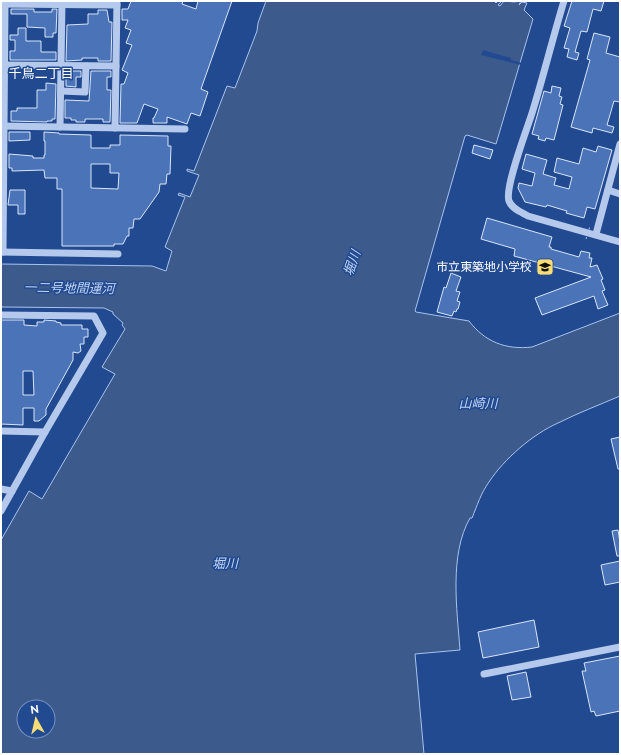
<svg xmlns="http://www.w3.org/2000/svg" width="621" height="755" viewBox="0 0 621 755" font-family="Raleway,'Noto Sans JP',sans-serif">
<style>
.water{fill:#3d5a8d;stroke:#a8c3ed;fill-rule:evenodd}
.pier{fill:#224a91}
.building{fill:#4b73b8;stroke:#d9e5f9;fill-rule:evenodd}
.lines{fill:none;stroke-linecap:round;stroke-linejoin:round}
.minor{stroke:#b4c9ec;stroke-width:7}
.path-bridge{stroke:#b4c9ec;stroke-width:1;stroke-dasharray:2 3;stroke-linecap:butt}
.labels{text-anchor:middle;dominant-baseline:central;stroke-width:3;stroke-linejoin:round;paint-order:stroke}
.poi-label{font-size:12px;fill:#fff;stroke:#224a91;text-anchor:end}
.neighbourhood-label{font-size:13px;fill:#fff;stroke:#224a91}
.water-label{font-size:13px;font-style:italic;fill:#c0d4f3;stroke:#224a91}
</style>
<rect width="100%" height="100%" fill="#224a91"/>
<path class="water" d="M266,1h230l-1,1 1,1 2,-2h4l-4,4 2,1 4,-5 10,1 7,-1 -2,4 3,-3 5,1 -3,7 9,9 -37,125 -29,-9 -2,1 -50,175 1,1 53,9c16,21 37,29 63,26l88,-34v83c-21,9 -42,17 -62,27 -25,11 -54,36 -69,59 -8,11 -12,24 -17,36h-2c-21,37 -13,91 -10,132l-45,4 9,100h-423v-214l28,-49 13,8 73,-125 -13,-7 23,-38 -3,-4 1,-2 -10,-9v-2l-9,-4 -103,-1v-43l151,2 14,5 6,-20 -7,-4 20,-50 -7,-2 1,-2 11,4 9,-22 -12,-4v-2l7,2 33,-85 8,2 22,-57 1,-8zM24,707h24v24h-24z"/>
<polygon class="pier" points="483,50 511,58 511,60 522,63 521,65 481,55"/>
<g class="building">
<polygon points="131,1 183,1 182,4 196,9 198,1 232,1 201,89 208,92 200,116 191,113 187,124 167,117 167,123 153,123 153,118 154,118 158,109 144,104 137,123 120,123 121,84 124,84 128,73 122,70 132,45 126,43 131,30 125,28 128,20 122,20 122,9 128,9"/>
<polygon points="572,1 604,1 601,11 593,9 587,32 581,31 575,52 579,53 577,60 567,57 569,49 564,48 570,28 564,26"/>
<polygon points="11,9 34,9 34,12 52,12 52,9 57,9 56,33 53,33 53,37 45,37 45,28 27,27 27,14 11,14"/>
<polygon points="98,10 107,10 109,22 112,22 111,61 98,61 98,58 82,58 82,60 66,61 67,25 88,24 88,14 98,14"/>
<polygon points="18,28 26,28 26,41 41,41 41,52 56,52 56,60 10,60 10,51 15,51 15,40 10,40 10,35 18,35"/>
<polygon points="594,33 610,37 606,53 620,57 620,102 614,101 607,125 614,127 612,133 593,128 592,133 571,127 590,60 587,59"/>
<polygon points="66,71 81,71 81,77 76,77 76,87 66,86"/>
<polygon points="91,71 111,71 111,77 107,77 107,90 111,90 110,122 103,122 103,119 85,119 85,122 76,122 76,120 71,120 71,118 65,118 65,100 89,101"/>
<polygon points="46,83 56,84 55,119 52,119 52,121 47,121 47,122 11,121 11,111 17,111 17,108 37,108 37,90 46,90"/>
<polygon points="552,86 561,88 559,96 562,97 560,104 563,105 554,140 546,138 545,141 538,139 539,136 532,134 544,91 551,93"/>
<polygon points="9,132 30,132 30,140 9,141"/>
<path d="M44,132l15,1v1l32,1v13h19v-3h10v-10l48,1v10h3l-1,28h-3l-1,10h-6l-1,8 -19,27h-6l-1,9h-4v8h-2l-4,8h-9v2h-52v-57h-5v-11h-12l-1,-8 -32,1v-3h-3v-14l24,2v2h11v-3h1v-14h-1zM91,164h19v9h9l-1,16 -27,-1z"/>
<polygon points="474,145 493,150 490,159 472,153"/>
<polygon points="598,146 612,150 595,209 587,207 584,218 566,213 567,211 547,205 546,207 525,202 518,188 519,183 532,186 535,173 522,169 526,154 547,160 543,174 556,178 554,185 569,189 572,177 554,172 557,158 579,164 583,148 596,152"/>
<polygon points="10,190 25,190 25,214 18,214 18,205 8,205"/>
<polygon points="487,218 552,237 549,247 551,247 551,249 579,257 581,251 590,253 589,258 592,258 590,267 597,265 603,279 601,280 605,290 602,291 608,305 598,309 594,296 542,315 535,298 591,277 514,256 515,249 481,239"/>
<polygon points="451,273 461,277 456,291 460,292 457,301 460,302 458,309 457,309 456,312 454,311 452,316 437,312 444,287 446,288"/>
<path d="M1,320h23v5l13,1v-4h7v-2l12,1v1l5,1v2h21v4h6v8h-4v7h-4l1,7 -3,2 -5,-1v8l-27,49v6l-7,6h-5v-13h-11v17l-22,-1zM23,371h10l1,24h-11z"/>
<polygon points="620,437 620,469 618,469 611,439"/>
<polygon points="618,530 620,542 620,556 617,556 612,531"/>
<polygon points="620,561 620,582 605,585 601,565"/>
<polygon points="534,620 539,647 483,658 478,632"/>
<polygon points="620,656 620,711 596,716 594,711 591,712 582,671 586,671 584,663"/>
<polygon points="526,672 531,697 512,700 507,676"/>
</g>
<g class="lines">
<g class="minor">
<path d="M564,1c-11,36 -20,73 -31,109 -5,17 -29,78 -24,91 3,8 12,11 19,15l92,26"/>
<polyline points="1,4 117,5"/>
<polyline points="5,65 116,66"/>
<polyline points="61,91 85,92 86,66"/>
<polyline points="1,126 185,129"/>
<polyline points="60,127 62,1"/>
<polyline points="115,128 117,1"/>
<polyline points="608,190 620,194"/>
<polyline points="596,234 620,144"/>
<polyline points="1,252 118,254"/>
<polyline points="3,252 5,1"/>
<polyline points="1,315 94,316 103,333 45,432 1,511"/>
<polyline points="1,431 45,432"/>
<polyline points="1,489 12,491"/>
<polyline points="484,674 620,647"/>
</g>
<polyline class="path-bridge" points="586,239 590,226"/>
</g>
<defs>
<g id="school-square" transform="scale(0.9)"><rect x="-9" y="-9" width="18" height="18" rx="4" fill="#f8dc76" stroke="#224a91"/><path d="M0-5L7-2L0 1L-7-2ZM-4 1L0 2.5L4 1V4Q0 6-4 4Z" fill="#111"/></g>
</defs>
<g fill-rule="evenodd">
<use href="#school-square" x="545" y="267"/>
</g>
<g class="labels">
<g class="poi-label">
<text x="532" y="267">市立東築地小学校</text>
</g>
<g class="neighbourhood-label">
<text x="41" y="73">千鳥二丁目</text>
</g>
<g class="water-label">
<text transform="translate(352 263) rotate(-71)">堀川</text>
<text transform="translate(69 288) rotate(1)">一二号地間運河</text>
<text x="478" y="403">山崎川</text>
<text x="225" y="563">堀川</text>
</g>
</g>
<rect width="621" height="755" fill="none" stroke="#ffffff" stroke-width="4"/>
<g transform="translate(36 719) rotate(352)"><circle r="19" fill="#224a91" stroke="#7a92bd"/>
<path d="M0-3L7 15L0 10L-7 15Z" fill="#f8dc76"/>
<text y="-6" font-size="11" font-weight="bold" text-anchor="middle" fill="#ffffff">N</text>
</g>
</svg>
